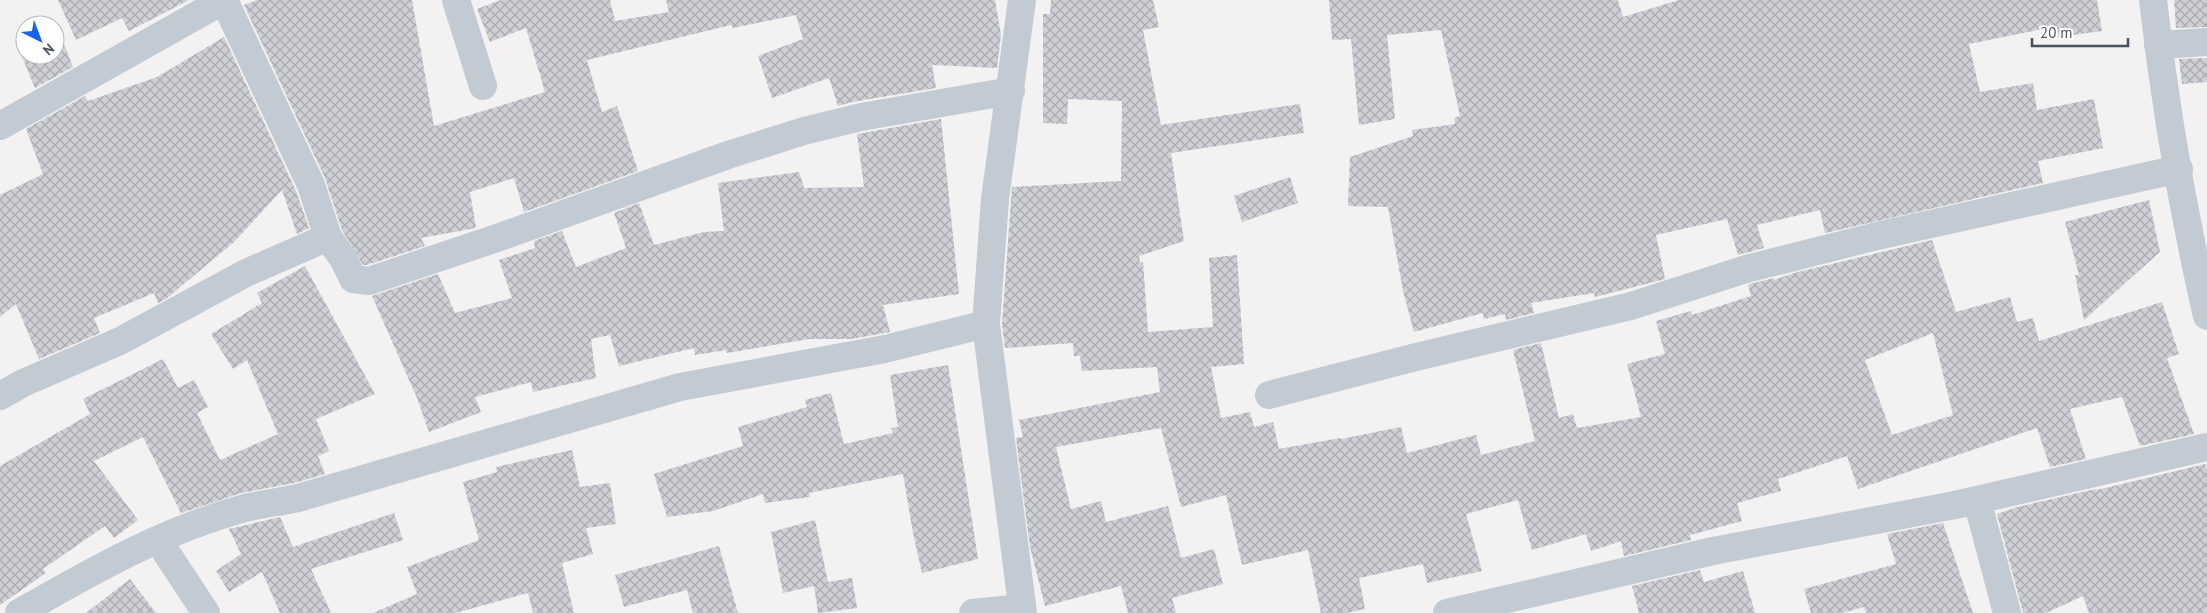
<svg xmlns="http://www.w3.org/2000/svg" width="2207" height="613" viewBox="0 0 2207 613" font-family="'PT Sans',sans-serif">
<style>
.building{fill:url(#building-cross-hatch);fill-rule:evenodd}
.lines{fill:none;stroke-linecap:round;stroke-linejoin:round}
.minor{stroke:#c2cad3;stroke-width:28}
</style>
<defs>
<pattern id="building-cross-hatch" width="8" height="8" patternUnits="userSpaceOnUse" patternTransform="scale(1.25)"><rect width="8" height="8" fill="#ced0d6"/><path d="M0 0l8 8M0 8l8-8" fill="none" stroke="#a9abb1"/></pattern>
</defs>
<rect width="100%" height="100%" fill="#f3f1f1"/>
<g class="building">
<polygon points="58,0 189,0 129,31 122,18 76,40"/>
<polygon points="257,0 412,0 434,126 545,92 526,28 490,42 477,9 501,0 610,0 615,21 669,12 666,0 995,0 1001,35 997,68 932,65 936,88 852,102 838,106 829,78 772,98 758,56 803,39 796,15 733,28 731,25 587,60 602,112 617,106 638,171 524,212 514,178 470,192 476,228 421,238 425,246 367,265 363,265 342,230 325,178 244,5"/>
<path d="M1051,0h102l6,27 -16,3 18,95 139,-21 4,29 -133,20 13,88 -45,15 1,7 3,-1 5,70 65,-5 -4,-69 28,-3 7,109 -33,3 10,51 29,-6 4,15 19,-5 6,27 61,-11 1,1 60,-12 6,26 69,-18 5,20 54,-14 -22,-91 28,-7 18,75 14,-4 4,14 64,-11 -14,-53 38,-10 -9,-33 35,-10 1,4 59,-19 -3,-11 2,-1 24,-6v2l20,-7 138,-33 24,72 54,-15 7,25 16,-4 6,23 123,-39 17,52 -12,4 27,76 -54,12 -18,-49 -52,12 16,50 -36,8 -13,-39 -179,61 -11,-33 -69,23 3,12 -44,12 5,18 -52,14 1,5 -67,16 -3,-15 -30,10 -5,-17 -54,16 -14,-50 -52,14 16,57 -55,12 -4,-19 -64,14 6,31 -19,4h-25l-13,-63 -66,15 -16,-70 -45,12 -20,-79 -105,19 15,62 30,-8 5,21 62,-16 13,52 33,-9 9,35 -51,14 4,15h-48l-7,-27 -76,20 -15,-59 -14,-109 7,-1 -4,-17 141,-28 -3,-25 -75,4 -2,-15h-6l-1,-13 -68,5 -3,-24 10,-137 109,-6 1,-80 -54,-2 -1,25 -24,-1v-109h7zM1933,333l20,82 -61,20 -27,-75z"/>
<polygon points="1329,0 1618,0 1623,17 1679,0 2097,0 2102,31 2058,37 2057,26 1969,44 1980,92 2033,83 2037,110 2094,99 2103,148 2038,161 2043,183 1825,233 1820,210 1757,225 1764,248 1738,255 1727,219 1656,235 1665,279 1595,297 1594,293 1531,303 1534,313 1506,320 1505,314 1484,319 1483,313 1414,332 1403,291 1388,207 1348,206 1350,157 1413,136 1412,130 1455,124 1454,118 1460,116 1441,30 1387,35 1395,119 1359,125 1351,39 1332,40"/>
<polygon points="2174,0 2207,0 2207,27 2176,28"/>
<polygon points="56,24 73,67 35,88 15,40 25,36 25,55 55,55 55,25 52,25"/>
<polygon points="224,37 296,191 309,228 297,234 282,190 234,242 166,299 158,303 154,293 94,318 100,333 39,359 16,304 0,317 0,195 43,174 26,129 85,96 88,101 157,77"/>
<polygon points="2207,58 2207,82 2182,84 2179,59"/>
<polygon points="941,119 959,294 883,305 890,332 851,339 809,339 727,353 726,350 695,355 694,348 619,366 610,335 591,339 596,378 533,392 531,382 475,397 481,412 429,432 417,398 372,296 438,274 455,313 512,298 499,260 535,248 534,241 562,231 576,267 626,248 614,213 639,203 654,245 704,232 724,231 718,183 799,172 804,188 864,187 857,134"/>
<polygon points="1290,177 1298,203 1242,222 1234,196"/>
<polygon points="2149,200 2160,252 2084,320 2075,275 2079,275 2065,222"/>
<polygon points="305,266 375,394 316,419 329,451 318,456 325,474 294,483 241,493 181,513 143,437 94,461 138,520 114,538 105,526 43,569 46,573 0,605 0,466 90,414 83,399 163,359 178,388 194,380 208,407 197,413 220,460 278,434 247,360 233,369 211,334 262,303 257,293"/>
<polygon points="948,365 978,559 922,573 913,533 903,474 809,493 810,497 765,503 763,494 713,511 667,517 654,474 743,446 738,427 807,407 805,400 831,393 844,444 893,433 891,428 898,427 890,375"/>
<polygon points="572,450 580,487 610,483 616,524 586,528 593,554 562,563 574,613 533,613 528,593 455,613 373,613 417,594 407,567 479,540 463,482 497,472 496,467"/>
<polygon points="2205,464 2207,470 2207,613 2089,613 2083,596 2046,613 2023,613 1997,514 2017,507 2096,489 2097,490"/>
<polygon points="394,513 403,540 311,569 331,613 280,613 262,572 229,592 216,571 241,554 229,529 280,517 293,547"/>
<polygon points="815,520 828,582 852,578 857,608 818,613 814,586 783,593 771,532"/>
<polygon points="1943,523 1973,613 1866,613 1864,607 1842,613 1811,613 1804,589 1896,564 1887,534"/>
<polygon points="719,546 738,613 693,613 687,590 624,607 615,575"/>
<polygon points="1700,570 1704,582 1743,571 1755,613 1639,613 1632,586"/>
<polygon points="130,579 156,613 86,613"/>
</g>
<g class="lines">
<g class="minor">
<polyline points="224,0 311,185 328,237"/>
<polyline points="456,0 483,86"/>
<polyline points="1022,0 995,199 986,324 1023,613"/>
<path d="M2153,0c12,106 30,212 54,316"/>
<polyline points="2158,45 2207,42"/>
<polyline points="0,126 224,0"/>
<polyline points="1269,395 1416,357 1631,306 1746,269 1877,236 2179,169"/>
<polyline points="0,396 23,383 120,341 246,273 328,237 344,260 353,279 369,281 497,238 728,155 804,131 861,117 1011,91"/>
<polyline points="1977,500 2007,613"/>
<polyline points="158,540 206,613"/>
<path d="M19,613c73,-42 145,-83 226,-105 17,-4 35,-6 53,-10l382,-111 205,-38 101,-25"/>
<polyline points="973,613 1022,608"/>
<polyline points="1447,613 1713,551 1955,505 2207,447"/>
</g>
</g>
<g transform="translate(40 40) rotate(138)"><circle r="24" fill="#ffffff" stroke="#b6babf"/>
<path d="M0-4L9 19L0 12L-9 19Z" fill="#1863e7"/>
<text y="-8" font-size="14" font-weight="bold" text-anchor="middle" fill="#49535f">N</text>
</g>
<path d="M2032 38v8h96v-8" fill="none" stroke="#49535f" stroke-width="2.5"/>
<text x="2040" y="38" font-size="15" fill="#49535f" stroke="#ffffff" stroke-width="4" paint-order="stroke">20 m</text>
</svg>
